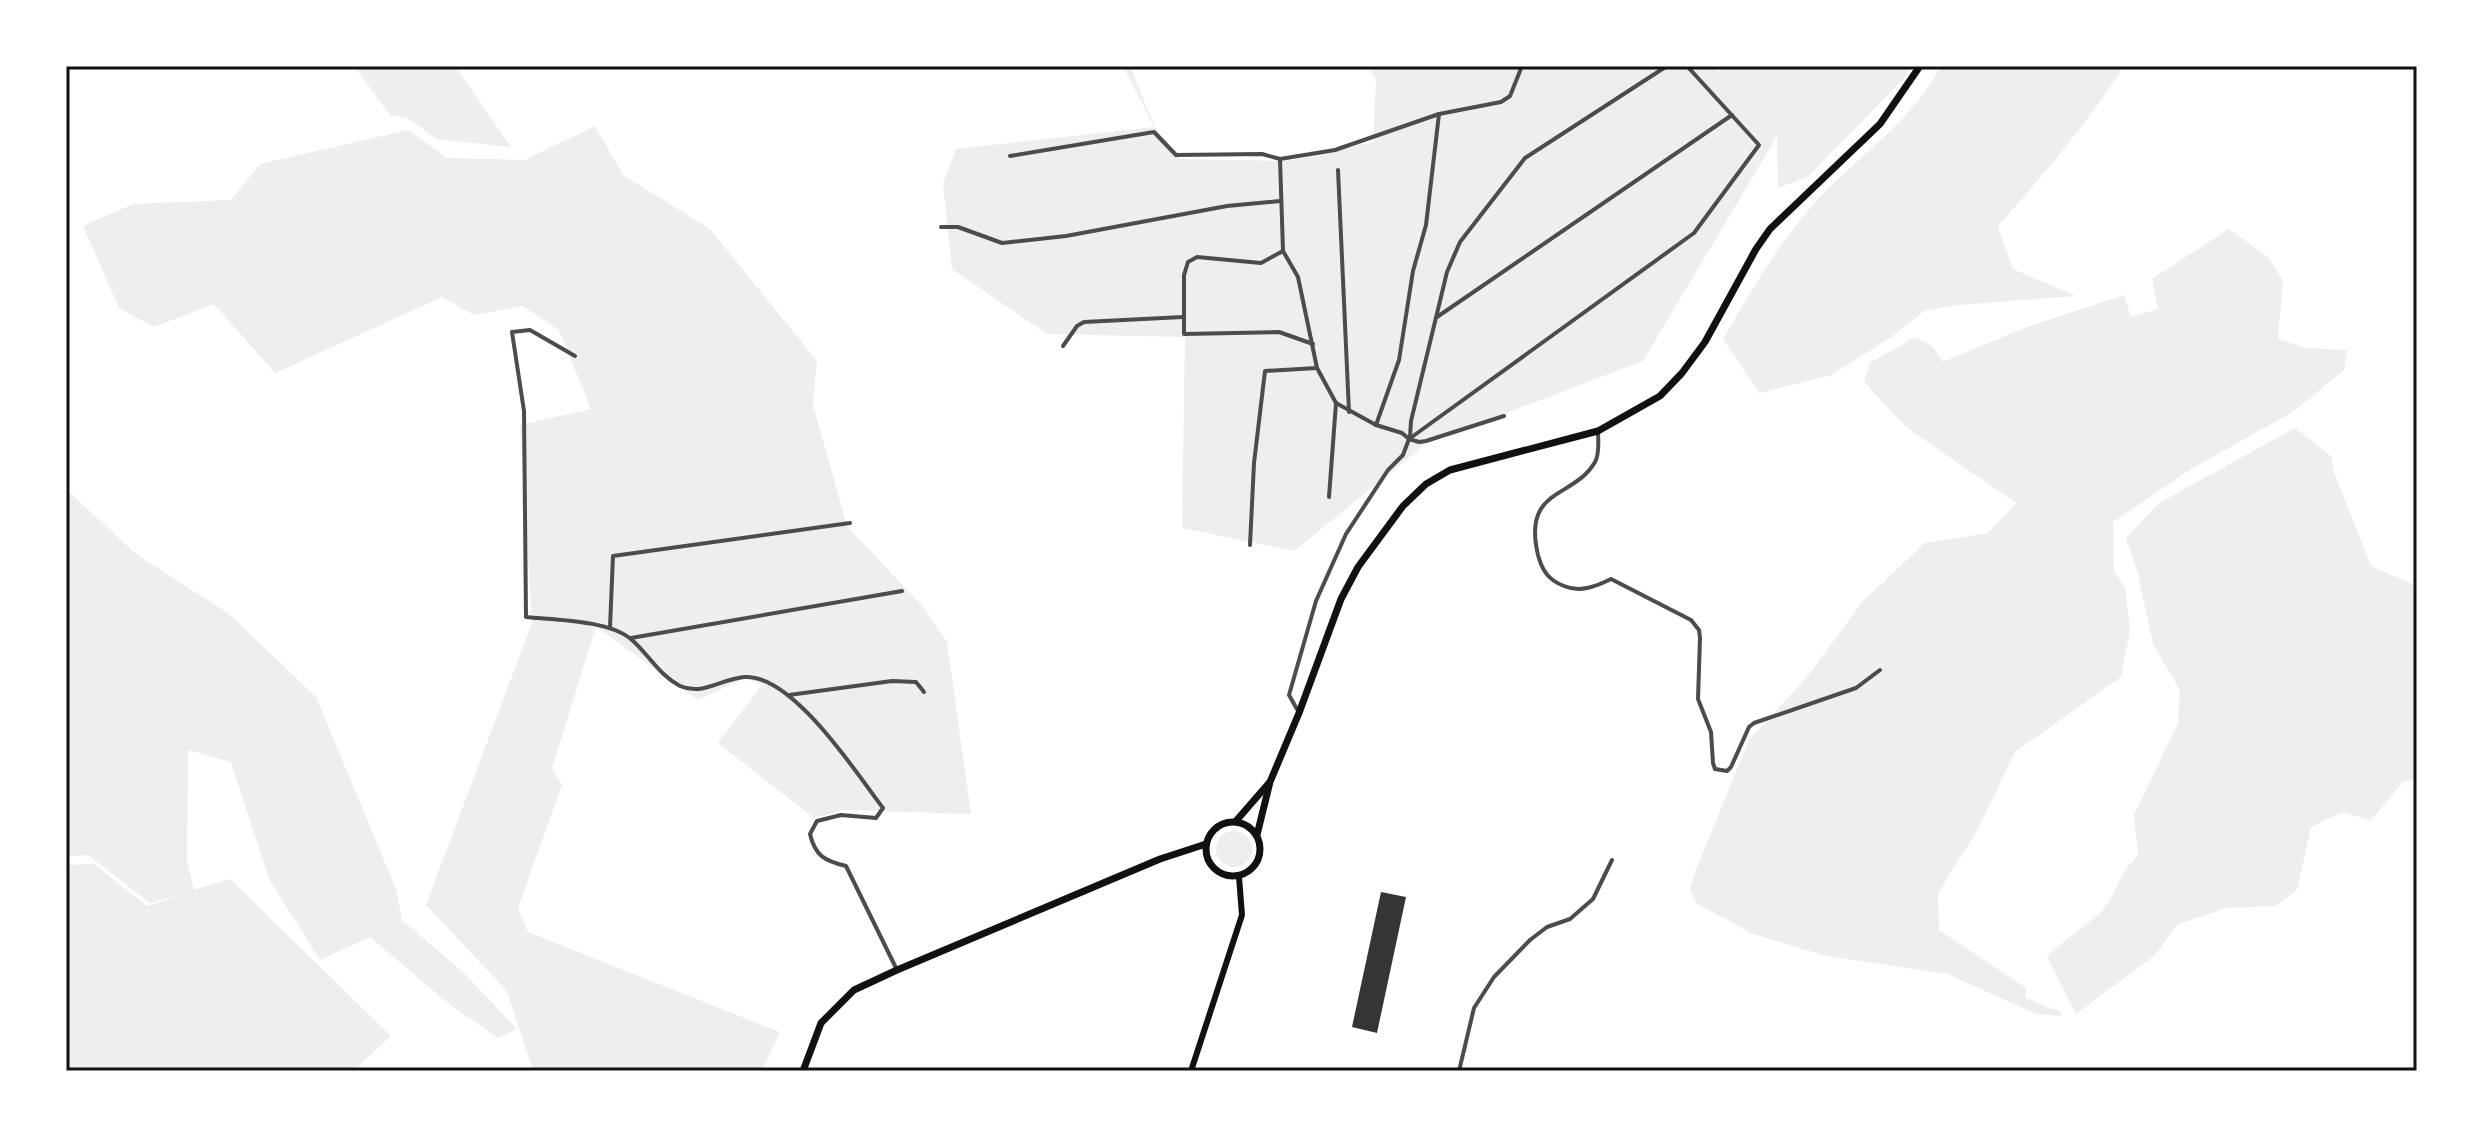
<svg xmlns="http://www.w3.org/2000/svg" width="2483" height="1137" viewBox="0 0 2483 1137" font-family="Lato,sans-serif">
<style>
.green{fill:#eee}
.building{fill:#353535}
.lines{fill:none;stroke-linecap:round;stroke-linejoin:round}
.minor{stroke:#4c4c4c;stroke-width:4}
.secondary{stroke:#111;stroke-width:6}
.primary{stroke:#111;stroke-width:7}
.neatline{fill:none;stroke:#111;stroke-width:3}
</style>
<rect width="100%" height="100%" fill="#fff"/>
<g class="green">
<polygon points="354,66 455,66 511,147 436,139 408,118 390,115"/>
<polygon points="1123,66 1130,66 1155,127 1180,159 1289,161 1373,142 1376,79 1368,66 1713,66 1719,72 1721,66 1910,66 1905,77 1809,176 1778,188 1777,136 1643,361 1427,443 1294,551 1182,528 1185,337 1047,334 952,269 943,183 956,149 1154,127"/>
<path d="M1941,66h183c-37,58 -81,109 -126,160l15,43 63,27 -118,9 -34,6 -34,27 -59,37 -72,18 -36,-54c27,-46 53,-92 89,-133 41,-47 100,-83 129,-140z"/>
<polygon points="595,126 623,175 710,229 817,361 813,405 847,526 923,607 947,642 971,814 844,810 814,818 718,743 762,685 745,678 698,700 596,627 552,768 562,785 518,908 528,932 780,1032 762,1071 533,1071 507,991 426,905 532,623 520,425 591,409 559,330 523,306 474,315 442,297 275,373 214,304 154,327 119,308 83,226 133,204 231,200 260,164 408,130 447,158 525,160"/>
<polygon points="2229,229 2268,257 2283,281 2278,339 2305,348 2347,350 2344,370 2294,411 2188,471 2113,522 2114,572 2125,587 2130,630 2121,677 2015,752 1978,829 1938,893 1939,930 2026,988 2025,998 2061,1012 2061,1016 2036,1014 1948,974 1827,956 1753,934 1696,903 1690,889 1695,872 1749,740 1807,677 1863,601 1925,543 1988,533 2016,503 1906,427 1864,382 1870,363 1915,337 1932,346 1943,362 2024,328 2124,295 2131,317 2158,309 2152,279"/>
<path d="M2295,428l37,29 1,13 38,96 46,20v194l-13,1 -33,39 -29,-8 -31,15 -14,63 -22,16 -48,2 -49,16 -24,32 -78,58 -29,-57c16,-17 36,-28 53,-44 16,-16 19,-42 38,-57l-4,-41 44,-92 2,-33 -27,-46 -15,-70 -12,-36 33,-35z"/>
<polygon points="66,489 136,554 229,614 316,697 396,889 402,920 464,973 517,1029 498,1038 448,1003 370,937 320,960 269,879 231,762 188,750 187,861 194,890 230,879 391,1036 353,1071 66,1071 66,865 94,864 147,906 187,893 150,903 88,855 66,857"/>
<circle cx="1234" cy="849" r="18"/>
</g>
<polygon class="building" points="1381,892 1406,897 1377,1033 1352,1027"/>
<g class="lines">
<g class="minor">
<polyline points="1010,156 1154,132 1176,155 1262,154 1280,159 1335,150 1439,114"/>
<polyline points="1280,159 1283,251 1298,277 1317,368 1336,403 1376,425"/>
<polyline points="1338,170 1349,412"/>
<polyline points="941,227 958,227 1002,243 1066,236 1227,206 1280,201"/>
<polyline points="1283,251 1261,263 1197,257 1188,262 1184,275 1184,334 1279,332 1313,344"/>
<polyline points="1437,317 1732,115"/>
<polyline points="1063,346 1077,326 1084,322 1183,317"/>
<path d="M575,356l-45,-26 -18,2 12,79 2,206c29,3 84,3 106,23 17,15 27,35 48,46 23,10 41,-7 64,-9 48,-4 113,97 139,131l-7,10 -35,-3 -24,6 -7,13c5,22 15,27 36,32l51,104"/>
<path d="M1598,431c0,9 2,23 -3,31 -21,37 -73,25 -57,93 4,15 10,25 26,31 16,7 33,0 47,-7l80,41 8,10 1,8 -2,61 13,33 2,31 2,6 12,2 4,-4 18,-40 5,-4 102,-35 24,-18"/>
<polyline points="1410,437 1411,421 1447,272 1460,242 1525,158 1667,66"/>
<polyline points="1409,439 1694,233 1759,145 1687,66"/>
<polyline points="1409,439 1419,442 1426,441 1504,416"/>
<polyline points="1329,497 1336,403"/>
<polyline points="1250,545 1254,463 1265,371 1317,368"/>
<polyline points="610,627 613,556 850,523"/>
<polyline points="631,638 902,591"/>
<polyline points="789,695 892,681 916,682 924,692"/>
<polyline points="1298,711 1289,695 1316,601 1346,534 1388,470 1403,455 1409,439 1402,433 1376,425 1399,360 1413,271 1426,225 1439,114 1501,102 1510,96 1522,66"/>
<polyline points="1459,1071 1474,1008 1494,977 1530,940 1547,927 1570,919 1593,899 1612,860"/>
</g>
<polyline class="secondary" points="1191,1071 1242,915 1239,877"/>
<g class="primary">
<polyline points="1236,821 1269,783"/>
<circle cx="1233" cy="849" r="27"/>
<polyline points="1257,835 1270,782 1299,713 1341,599 1358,567 1403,506 1426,484 1450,470 1598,431 1660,396 1682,373 1705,342 1756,249 1770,229 1880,124 1920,66"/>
<polyline points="803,1071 821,1023 854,990 897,970 1160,859 1206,844"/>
</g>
</g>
<rect width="2483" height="1137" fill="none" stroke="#ffffff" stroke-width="136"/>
<rect x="68" y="68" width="2347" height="1001" class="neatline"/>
</svg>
